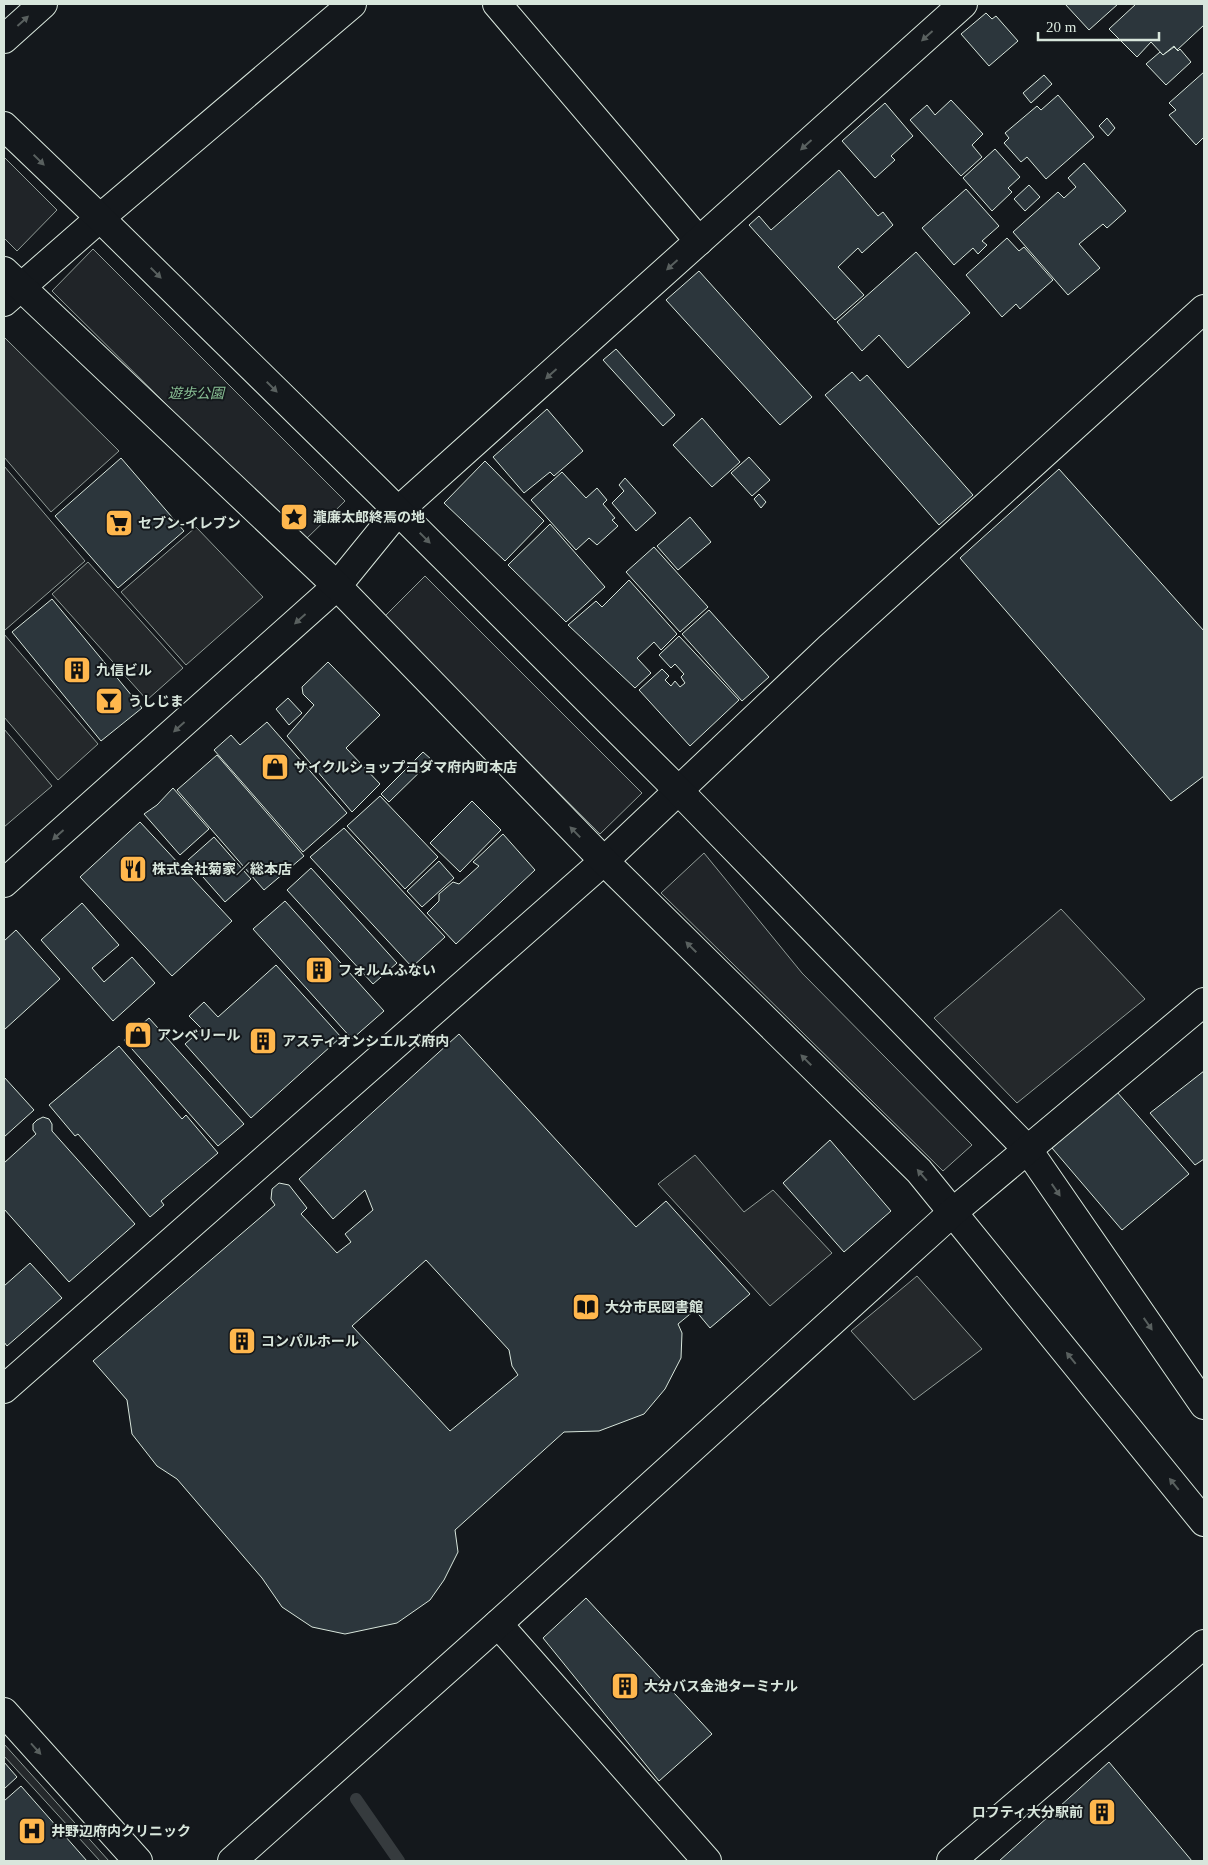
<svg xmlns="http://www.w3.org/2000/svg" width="1208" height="1865" viewBox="0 0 1208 1865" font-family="'Times New Roman','Noto Sans JP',serif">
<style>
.green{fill:#202428;stroke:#939e99}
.parking{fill:#24282b;stroke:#939e99}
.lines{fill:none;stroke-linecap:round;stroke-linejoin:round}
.stream{stroke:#363b3e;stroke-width:12}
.building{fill:#2c363c;stroke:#d8e6dc;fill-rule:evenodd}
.street-casing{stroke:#d8e6dc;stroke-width:30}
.secondary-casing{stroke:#d8e6dc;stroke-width:30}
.street{stroke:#14181c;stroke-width:28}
.secondary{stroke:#14181c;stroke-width:28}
.oneway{fill:#59605f}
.labels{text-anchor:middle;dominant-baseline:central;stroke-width:4;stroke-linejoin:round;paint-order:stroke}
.park-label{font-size:14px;font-style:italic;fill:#8ac095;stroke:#14181c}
.poi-label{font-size:14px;font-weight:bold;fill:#d8e6dc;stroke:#14181c;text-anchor:start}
</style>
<rect width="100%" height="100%" fill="#14181c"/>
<g class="green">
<polygon points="4,157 57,210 17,251 4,238"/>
<polygon points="93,249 345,501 304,541 52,291"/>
<polygon points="425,576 642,793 600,834 384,617"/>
<polygon points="704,853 802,973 972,1145 943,1171 661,893"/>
</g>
<g class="parking">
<polygon points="4,337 119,451 51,512 4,457"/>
<polygon points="4,466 85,561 5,630 4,629"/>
<polygon points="196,527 263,597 186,665 121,592"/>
<polygon points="88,562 183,668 147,700 52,594"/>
<polygon points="4,634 98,744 58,780 4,717"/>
<polygon points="4,729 52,786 4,827"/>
<polygon points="1061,909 1145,999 1017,1103 934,1018"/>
<polygon points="695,1155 744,1212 773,1190 832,1253 770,1306 658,1184"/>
<polygon points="917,1276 982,1349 914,1400 851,1331"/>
<polygon points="4,1744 109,1861 100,1861 4,1756"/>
</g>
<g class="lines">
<polyline class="stream" points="356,1799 399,1861"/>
</g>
<g class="building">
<polygon points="1065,4 1118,4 1089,30"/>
<polygon points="1136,4 1204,4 1204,25 1177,50 1174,46 1163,55 1151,42 1137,57 1109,29"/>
<polygon points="986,13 992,19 996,16 1018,41 989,66 961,34"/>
<polygon points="1174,47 1178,51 1180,49 1191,62 1166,85 1146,64 1160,52 1163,55"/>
<polygon points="1204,72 1204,137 1196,145 1169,115 1176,110 1169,103"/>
<polygon points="1044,75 1052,84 1031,103 1023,93"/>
<polygon points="1058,95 1094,137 1046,179 1027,157 1021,162 1004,143 1009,138 1005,133 1037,106 1041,110"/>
<polygon points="951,100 983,134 972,145 982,157 961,176 910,120 927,105 935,115"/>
<polygon points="885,103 913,136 891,156 895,160 875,178 842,141"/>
<polygon points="1107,118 1115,128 1108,136 1099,126"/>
<polygon points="995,149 1020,177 1008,188 1012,192 992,211 963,178"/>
<polygon points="1084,163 1126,211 1107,228 1103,224 1079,244 1100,268 1068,295 1013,232 1058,192 1064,198 1076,187 1068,178"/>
<polygon points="839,170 878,216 883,212 893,225 862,253 858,248 838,267 864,295 835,320 749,225 759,216 771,230"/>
<polygon points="1029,185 1040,197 1025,211 1014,199"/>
<polygon points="966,189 999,226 982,241 987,245 978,254 973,248 954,265 922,228"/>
<polygon points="1007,238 1019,251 1024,247 1053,280 1020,309 1016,304 1002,317 966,275"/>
<polygon points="916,252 970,313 908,368 879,335 862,351 837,322"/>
<polygon points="699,271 812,397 780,425 666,300"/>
<polygon points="616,349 675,415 663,426 603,360"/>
<polygon points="852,372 860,381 867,375 973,495 939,525 825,395"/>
<polygon points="547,409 583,451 554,476 550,472 524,493 493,457"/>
<polygon points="702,418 740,462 712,487 673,445"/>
<polygon points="749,457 770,480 752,496 731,473"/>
<polygon points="121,458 184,531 118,588 55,516"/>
<polygon points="485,461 544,521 505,561 444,503"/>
<polygon points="1059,469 1204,631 1204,776 1171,801 960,558"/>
<polygon points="562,472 586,498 597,488 607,500 603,504 615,518 612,520 618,526 597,545 589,538 576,550 531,500"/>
<polygon points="625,478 656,513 636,531 612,503 624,491 619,485"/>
<polygon points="759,494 766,502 761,508 754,499"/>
<polygon points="690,517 711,542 678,570 657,546"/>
<polygon points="550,524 605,587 566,622 508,565"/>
<polygon points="654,547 708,607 680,632 626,572"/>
<polygon points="629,580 677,634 661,650 654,642 637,658 651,673 635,688 568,625 596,601 602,607"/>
<polygon points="52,599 142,708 101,741 12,632"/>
<polygon points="709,610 769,677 742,701 682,634"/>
<polygon points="679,636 739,700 690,746 639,690 662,669 669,676 665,680 671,686 675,681 680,687 685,683 681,677 684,674 675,664 671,668 659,655"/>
<polygon points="328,662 380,715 346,748 380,784 352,812 287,736 314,705 303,694 302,687"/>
<polygon points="288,698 302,713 289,725 276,709"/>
<polygon points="267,722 347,813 303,852 214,750 231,735 240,745"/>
<polygon points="423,752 432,760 389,802 381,794"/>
<polygon points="217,755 304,856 264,890 177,790"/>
<polygon points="173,788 209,829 180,855 144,814 157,805"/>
<polygon points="380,796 438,857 405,889 347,826"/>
<polygon points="472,801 501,830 460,872 430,843"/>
<polygon points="140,822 232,921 172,976 80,877"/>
<polygon points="344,828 445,937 412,967 310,857"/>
<polygon points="503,834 535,870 456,944 427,913 439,901 439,894 453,882 459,884 479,866 473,862"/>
<polygon points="214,837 251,879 225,902 188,860"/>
<polygon points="439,861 454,878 422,907 407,891"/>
<polygon points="311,868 397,963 373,984 287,890"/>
<polygon points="285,901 384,1011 352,1039 253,929"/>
<polygon points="82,903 119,945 92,968 104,982 132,957 155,983 113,1021 41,940"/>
<polygon points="16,930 60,979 4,1030 4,941"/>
<polygon points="276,965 341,1037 251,1118 185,1044 202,1029 189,1016 204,1002 218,1017"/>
<polygon points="149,1018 244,1124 218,1146 124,1040"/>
<path d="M459,1034l177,193 30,-26 84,93 -40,34 -15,-18 -17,14 4,9 -1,25 -16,31 -21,25 -45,17 -35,1 -109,98 3,22 -14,28 -14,20 -33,23 -52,11 -33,-7 -30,-20 -20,-29 -85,-99 -20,-13 -25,-32 -5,-34 -34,-39 182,-156 -4,-6 1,-10 7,-6 10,2 18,23 -6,6 36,39 14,-11 -6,-8 28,-24 -8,-20 -32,29 -34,-40zM426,1260l83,90 3,16 6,9 -68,56 -98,-105z"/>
<polygon points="119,1046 182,1119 186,1115 218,1153 161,1201 164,1205 150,1217 78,1134 75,1136 49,1105"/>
<polygon points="1204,1071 1204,1159 1195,1165 1150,1113"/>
<polygon points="4,1077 34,1110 4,1137"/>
<polygon points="1117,1092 1189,1174 1122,1230 1052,1148"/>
<polygon points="43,1117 49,1119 52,1124 52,1131 135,1224 69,1282 4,1209 4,1163 36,1134 33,1130 33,1124 37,1120"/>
<polygon points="830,1140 891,1211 844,1252 783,1183"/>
<polygon points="30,1263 62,1298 7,1346 4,1342 4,1286"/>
<polygon points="586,1598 712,1734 659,1781 543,1638"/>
<polygon points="4,1762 17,1777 4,1789"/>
<polygon points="1109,1762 1192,1861 999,1861"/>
<polygon points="21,1786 87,1861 4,1861 4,1801"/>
</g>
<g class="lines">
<g class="street-casing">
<g id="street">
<polyline points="497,4 699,241"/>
<polyline points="4,302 100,218 352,4"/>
<polyline points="4,883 337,586 398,511 963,4"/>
<polyline points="4,1389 604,861 829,648 1204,309"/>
<polyline points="498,1624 707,1861"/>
<polyline points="4,1712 138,1861"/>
<polyline points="951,1861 1204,1644"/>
</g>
</g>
<g class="secondary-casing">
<g id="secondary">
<polyline points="4,39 43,4"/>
<polyline points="4,126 100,218 376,489 679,791 1028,1150 1204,1405"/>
<polyline points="4,271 337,586 604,861 919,1171 1204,1522"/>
<polyline points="232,1861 498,1624 953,1212 1204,1002"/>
</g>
</g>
<use href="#street" class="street"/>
<use href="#secondary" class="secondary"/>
</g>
<defs><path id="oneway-solid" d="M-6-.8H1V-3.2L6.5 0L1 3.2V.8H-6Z" transform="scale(1.25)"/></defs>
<g class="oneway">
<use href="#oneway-solid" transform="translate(23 21) rotate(-42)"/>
<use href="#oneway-solid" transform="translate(927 36) rotate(138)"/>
<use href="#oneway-solid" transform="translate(806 145) rotate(138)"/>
<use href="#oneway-solid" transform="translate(39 160) rotate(44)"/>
<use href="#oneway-solid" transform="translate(672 265) rotate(138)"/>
<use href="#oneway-solid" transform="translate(156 273) rotate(45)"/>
<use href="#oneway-solid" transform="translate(551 374) rotate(138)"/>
<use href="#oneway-solid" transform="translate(272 387) rotate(45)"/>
<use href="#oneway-solid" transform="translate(425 538) rotate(45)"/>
<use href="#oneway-solid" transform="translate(300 619) rotate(138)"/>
<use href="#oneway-solid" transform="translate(179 727) rotate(138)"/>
<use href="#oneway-solid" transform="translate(575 832) rotate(-134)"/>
<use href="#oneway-solid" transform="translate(58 835) rotate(138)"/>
<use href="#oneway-solid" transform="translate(691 947) rotate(-135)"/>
<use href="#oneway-solid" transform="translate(806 1060) rotate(-135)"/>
<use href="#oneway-solid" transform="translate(922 1175) rotate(-131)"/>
<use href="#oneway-solid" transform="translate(1056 1190) rotate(55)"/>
<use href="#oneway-solid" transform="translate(1148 1324) rotate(55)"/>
<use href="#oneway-solid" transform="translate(1071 1358) rotate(-129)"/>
<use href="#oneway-solid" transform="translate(1174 1484) rotate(-129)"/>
<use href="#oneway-solid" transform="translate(36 1749) rotate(48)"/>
</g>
<defs>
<g id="sight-square" transform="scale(1.4375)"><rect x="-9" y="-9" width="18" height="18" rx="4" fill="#ffb74d" stroke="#14181c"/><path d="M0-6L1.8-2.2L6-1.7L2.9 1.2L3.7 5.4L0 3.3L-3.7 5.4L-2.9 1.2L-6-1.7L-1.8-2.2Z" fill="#111"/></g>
<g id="supermarket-square" transform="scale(1.4375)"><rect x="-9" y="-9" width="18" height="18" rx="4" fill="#ffb74d" stroke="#14181c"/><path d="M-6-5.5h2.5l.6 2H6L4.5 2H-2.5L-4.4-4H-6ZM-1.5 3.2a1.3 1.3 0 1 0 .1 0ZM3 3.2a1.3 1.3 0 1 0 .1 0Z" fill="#111"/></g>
<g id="building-square" transform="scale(1.4375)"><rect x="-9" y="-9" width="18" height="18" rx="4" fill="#ffb74d" stroke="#14181c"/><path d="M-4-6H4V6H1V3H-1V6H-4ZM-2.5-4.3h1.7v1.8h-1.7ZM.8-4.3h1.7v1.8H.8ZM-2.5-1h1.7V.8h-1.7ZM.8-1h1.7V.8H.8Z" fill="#111"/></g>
<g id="bar-square" transform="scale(1.4375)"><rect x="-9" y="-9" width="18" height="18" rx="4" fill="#ffb74d" stroke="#14181c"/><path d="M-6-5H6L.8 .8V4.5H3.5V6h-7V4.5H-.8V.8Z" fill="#111"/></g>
<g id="shop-square" transform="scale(1.4375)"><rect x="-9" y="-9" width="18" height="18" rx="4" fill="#ffb74d" stroke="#14181c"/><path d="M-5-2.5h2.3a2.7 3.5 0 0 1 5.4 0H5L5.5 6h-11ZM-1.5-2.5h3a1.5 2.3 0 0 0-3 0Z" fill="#111"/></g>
<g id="restaurant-square" transform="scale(1.4375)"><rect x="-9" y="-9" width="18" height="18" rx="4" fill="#ffb74d" stroke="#14181c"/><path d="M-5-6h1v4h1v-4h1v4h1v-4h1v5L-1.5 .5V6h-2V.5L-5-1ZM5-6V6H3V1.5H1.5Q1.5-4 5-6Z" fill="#111"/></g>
<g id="library-square" transform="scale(1.4375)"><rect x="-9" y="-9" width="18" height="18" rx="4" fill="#ffb74d" stroke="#14181c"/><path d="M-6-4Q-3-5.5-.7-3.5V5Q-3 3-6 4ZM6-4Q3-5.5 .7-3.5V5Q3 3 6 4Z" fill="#111"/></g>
<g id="hospital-square" transform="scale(1.4375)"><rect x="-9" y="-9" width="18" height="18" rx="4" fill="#ffb74d" stroke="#14181c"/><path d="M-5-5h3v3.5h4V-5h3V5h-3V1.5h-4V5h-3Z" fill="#111"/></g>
</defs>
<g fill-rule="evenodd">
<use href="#sight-square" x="294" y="517"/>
<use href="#supermarket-square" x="119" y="523"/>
<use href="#building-square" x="77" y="670"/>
<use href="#bar-square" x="109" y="701"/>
<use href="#shop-square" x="275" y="767"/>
<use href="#restaurant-square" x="133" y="869"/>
<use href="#building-square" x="319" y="970"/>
<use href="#shop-square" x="138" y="1035"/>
<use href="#building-square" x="263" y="1041"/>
<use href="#library-square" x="586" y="1307"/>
<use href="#building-square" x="242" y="1341"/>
<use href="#building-square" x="625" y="1686"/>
<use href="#building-square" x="1102" y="1812"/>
<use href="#hospital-square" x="32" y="1831"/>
</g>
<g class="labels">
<g class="park-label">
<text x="196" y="393">遊歩公園</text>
</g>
<g class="poi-label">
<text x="313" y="517">瀧廉太郎終焉の地</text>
<text x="138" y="523">セブン-イレブン</text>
<text x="96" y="670">九信ビル</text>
<text x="128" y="701">うしじま</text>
<text x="294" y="767">サイクルショップコダマ府内町本店</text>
<text x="152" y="869">株式会社菊家／総本店</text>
<text x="338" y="970">フォルムふない</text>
<text x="157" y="1035">アンベリール</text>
<text x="282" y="1041">アスティオンシエルズ府内</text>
<text x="605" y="1307">大分市民図書館</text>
<text x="261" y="1341">コンパルホール</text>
<text x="644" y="1686">大分バス金池ターミナル</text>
<text x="1083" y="1812" text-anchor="end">ロフティ大分駅前</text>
<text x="51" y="1831">井野辺府内クリニック</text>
</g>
</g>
<rect width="1208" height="1865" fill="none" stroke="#d8e6dc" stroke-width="10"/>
<path d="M1038 32v8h121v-8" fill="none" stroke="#d8e6dc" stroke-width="2.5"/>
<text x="1046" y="32" font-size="15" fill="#d8e6dc" stroke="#14181c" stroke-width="4" paint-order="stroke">20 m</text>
</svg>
